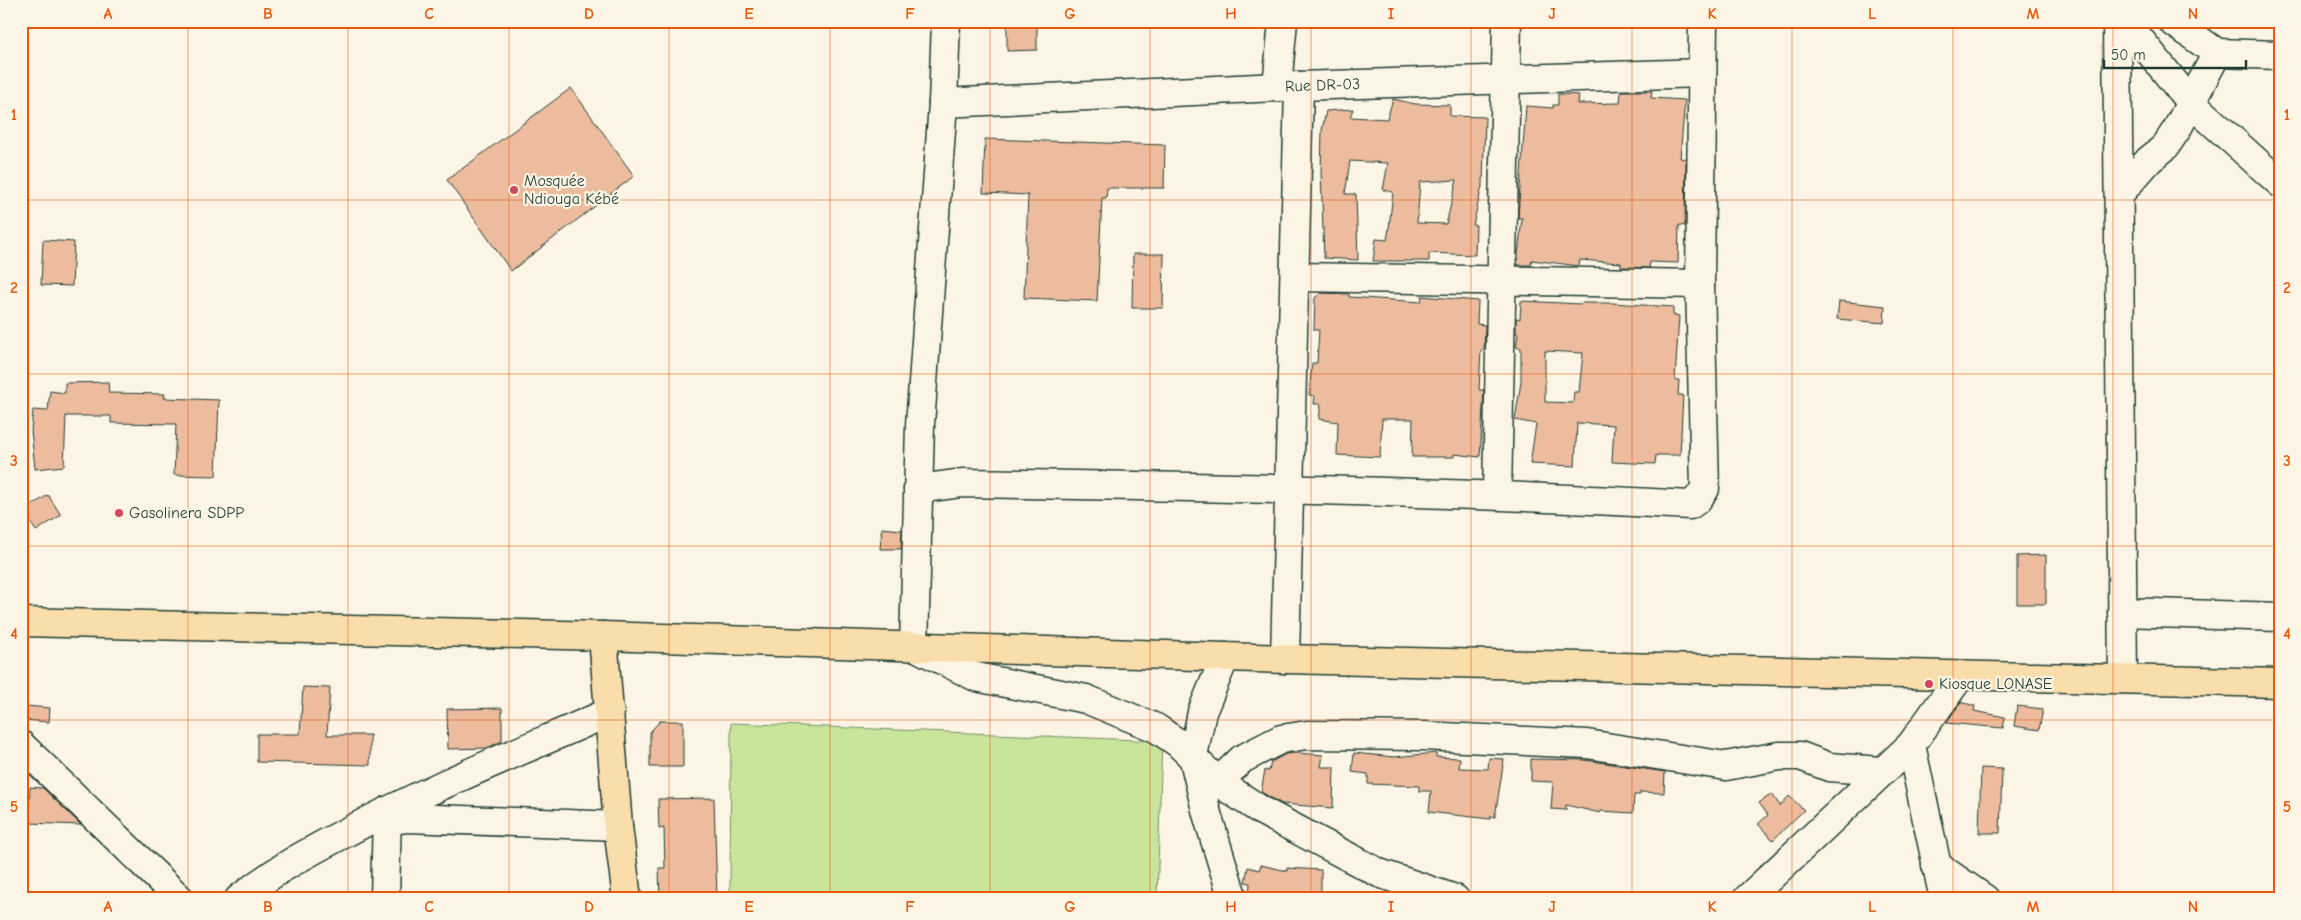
<svg xmlns="http://www.w3.org/2000/svg" width="2301" height="920" viewBox="0 0 2301 920" font-family="'Comic Neue',sans-serif">
<style>
.green{fill:#c9e49b;stroke:#749068}
.building{fill:#edbc9e;stroke:#1f3d34;fill-rule:evenodd}
.lines{fill:none;stroke-linecap:round;stroke-linejoin:round}
.minor-casing{stroke:#1f3d34;stroke-width:31}
.major-casing{stroke:#1f3d34;stroke-width:31}
.highway-casing{stroke:#1f3d34;stroke-width:31}
.minor{stroke:#fcf5e5;stroke-width:28}
.major{stroke:#f9ddab;stroke-width:28}
.highway{stroke:#f9ddab;stroke-width:28}
.grid{fill:none;stroke:#e8590c;stroke-width:1;stroke-opacity:0.55}
.poi-dot{fill:#d1495b;stroke:#fcf5e5;stroke-width:2}
.labels{text-anchor:middle;dominant-baseline:central;stroke-width:4.5;stroke-linejoin:round;paint-order:stroke}
.street-label{font-size:16px;fill:#1f3d34;stroke:#fcf5e5}
.poi-label{font-size:16px;fill:#1f3d34;stroke:#fcf5e5;text-anchor:start}
.neatline{fill:none;stroke:#e8590c;stroke-width:2}
.grid-label{font-size:16px;text-anchor:middle;font-weight:bold;fill:#e8590c}
</style>
<rect width="100%" height="100%" fill="#fcf5e5"/>
<filter id="ink" filterUnits="userSpaceOnUse"><feTurbulence type="fractalNoise" baseFrequency=".02" numOctaves="2"/><feDisplacementMap in="SourceGraphic" scale="10" xChannelSelector="R" yChannelSelector="G"/><feConvolveMatrix kernelMatrix="1 2 1 2 8 2 1 2 1" color-interpolation-filters="sRGB"/></filter>
<g filter="url(#ink)">
<polygon class="green" points="731,723 1162,741 1157,899 730,899"/>
<g class="building">
<polygon points="1007,21 1037,21 1037,50 1007,51"/>
<polygon points="571,88 634,176 511,271 447,180"/>
<polygon points="1621,91 1652,91 1651,98 1685,100 1680,158 1686,159 1685,226 1679,225 1678,263 1650,262 1649,268 1627,267 1621,267 1621,263 1580,260 1579,266 1532,260 1531,265 1517,265 1522,218 1518,218 1519,202 1526,106 1553,108 1553,105 1558,105 1558,94 1579,95 1578,104 1620,103"/>
<path d="M1393,99l22,5 35,1v11l35,1 -2,65 -10,43h3l-1,30 -46,-2v8h-56l3,-22 11,1 2,-12 4,-36 -10,-2 5,-27 -38,-2 -5,33h11l2,66 -34,-2 -3,-86 1,-42 4,-19 27,-2 -3,8 37,2zM1457,180l-11,44 -29,-1 3,-41z"/>
<polygon points="985,139 1165,145 1164,188 1107,188 1106,198 1102,198 1097,301 1024,298 1028,195 983,193"/>
<polygon points="43,240 74,242 72,286 41,285"/>
<polygon points="1133,254 1164,254 1163,308 1132,308"/>
<polygon points="1320,293 1349,294 1349,297 1421,302 1422,296 1478,301 1477,324 1485,325 1484,350 1481,350 1479,390 1484,390 1480,457 1454,454 1454,457 1412,457 1413,419 1382,419 1380,457 1337,455 1338,422 1319,419 1321,404 1314,404 1315,396 1309,395 1312,363 1317,363 1319,330 1314,330 1315,298"/>
<path d="M1521,301l60,3 1,-1h30l61,4v8l6,1 -4,64h4l-1,15h5l-3,60h-24l-1,9 -43,-2 2,-37 -37,-2 -2,43 -45,-2 6,-40 -21,-4 6,-38v-34l-5,-1 2,-13 -2,-1v-15l4,1zM1545,351l38,2 -4,39h-5l-1,11 -28,-1z"/>
<polygon points="1839,301 1885,306 1884,323 1837,319"/>
<polygon points="108,382 109,393 165,394 164,398 219,400 216,476 174,475 176,424 111,423 111,416 66,416 64,466 35,469 31,430 33,410 48,411 50,391 65,393 65,383"/>
<polygon points="48,495 61,515 36,531 23,511"/>
<polygon points="882,528 902,530 901,549 880,549"/>
<polygon points="2046,555 2046,604 2017,604 2017,556"/>
<polygon points="303,687 330,688 327,735 370,735 370,765 257,762 257,734 300,734"/>
<polygon points="1961,702 1975,706 1974,711 2005,717 2003,728 1946,723"/>
<polygon points="25,706 50,708 49,722 24,720"/>
<polygon points="2017,706 2043,709 2039,730 2014,726"/>
<polygon points="502,708 502,741 487,748 448,749 447,709"/>
<polygon points="660,721 683,721 683,767 650,767 650,732"/>
<polygon points="1296,753 1323,755 1321,767 1334,767 1333,808 1282,804 1261,792 1265,770 1269,771 1271,762 1286,754"/>
<polygon points="1354,753 1394,757 1436,753 1436,757 1460,758 1459,768 1488,769 1489,758 1504,759 1495,817 1491,816 1490,819 1429,812 1431,791 1419,791 1419,786 1368,784 1368,774 1352,772"/>
<polygon points="1531,759 1585,760 1665,772 1664,793 1640,792 1640,795 1634,795 1633,813 1601,811 1600,813 1566,805 1566,810 1551,809 1553,782 1531,781"/>
<polygon points="1981,768 2002,769 2000,833 1979,833"/>
<polygon points="30,787 43,788 81,825 28,823"/>
<polygon points="1772,794 1780,806 1789,796 1804,810 1773,840 1758,824 1768,815 1759,803"/>
<polygon points="714,798 717,899 660,899 659,868 665,868 664,828 659,829 658,799"/>
<polygon points="1261,865 1287,871 1287,868 1321,870 1321,890 1317,899 1249,899 1250,883 1245,882 1248,867 1259,870"/>
</g>
<g class="lines">
<g class="minor-casing">
<g id="minor">
<polyline points="946,21 943,103 920,425 914,646 976,677 1086,699 1156,728 1178,743 1218,782 1262,811 1379,873 1455,899"/>
<polyline points="2117,21 2123,679"/>
<polyline points="2125,21 2190,102 2280,183"/>
<polyline points="2217,53 2280,55"/>
<polyline points="1277,87 1283,21"/>
<path id="s1" d="M943,103l356,-17 403,-13"/>
<polyline points="2120,193 2149,160 2165,147 2177,129 2217,53 2172,21"/>
<polyline points="1295,277 1700,284"/>
<path d="M918,489l44,-6c243,4 485,8 728,22l7,-5 8,-11 -5,-205 3,-263"/>
<polyline points="1497,494 1507,21"/>
<polyline points="2122,612 2280,617"/>
<polyline points="1225,657 1202,712 1193,756 1207,814 1233,899"/>
<polyline points="1285,659 1299,86"/>
<polyline points="21,745 180,899"/>
<polyline points="1911,745 1944,899"/>
<polyline points="1218,782 1242,759 1281,739 1307,735 1423,736 1587,744 1726,766 1779,756 1800,756 1829,767 1880,771"/>
<polyline points="387,820 408,818 618,826"/>
<polyline points="1936,865 1985,899"/>
<path d="M239,899c34,-28 68,-46 106,-66 86,-46 176,-82 265,-121"/>
<polyline points="385,899 387,811"/>
<polyline points="1747,899 1911,745 1961,675"/>
</g>
</g>
<g class="major-casing">
<polyline id="major" points="603,636 618,826 627,899"/>
</g>
<g class="highway-casing">
<polyline id="highway" points="21,622 603,636 1285,659 2280,683"/>
</g>
<use href="#minor" class="minor"/>
<use href="#major" class="major"/>
<use href="#highway" class="highway"/>
</g>
</g>
<path class="grid" d="M188,21v878M348,21v878M509,21v878M669,21v878M830,21v878M990,21v878M1150,21v878M1311,21v878M1471,21v878M1632,21v878M1792,21v878M1953,21v878M2113,21v878M21,200h2259M21,374h2259M21,546h2259M21,720h2259"/>
<g class="poi-dot">
<circle cx="514" cy="190" r="5"/>
<circle cx="119" cy="513" r="5"/>
<circle cx="1929" cy="684" r="5"/>
</g>
<g class="labels">
<g class="street-label">
<text stroke="none"><textPath href="#s1" startOffset="380">Rue DR-03</textPath></text>
</g>
<g class="poi-label">
<text x="524" y="181">Mosquée<tspan x="524" dy="18">Ndiouga Kébé</tspan></text>
<text x="129" y="513">Gasolinera SDPP</text>
<text x="1939" y="684">Kiosque LONASE</text>
</g>
</g>
<rect width="2301" height="920" fill="none" stroke="#fcf5e5" stroke-width="55"/>
<path d="M2104 60v8h142v-8" fill="none" stroke="#1f3d34" stroke-width="2.5"/>
<text x="2111" y="60" font-size="15" fill="#1f3d34" stroke="#fcf5e5" stroke-width="4" paint-order="stroke">50 m</text>
<rect x="28" y="28" width="2246" height="864" class="neatline"/>
<g class="grid-label">
<text x="108" y="19">A</text>
<text x="268" y="19">B</text>
<text x="429" y="19">C</text>
<text x="589" y="19">D</text>
<text x="749" y="19">E</text>
<text x="910" y="19">F</text>
<text x="1070" y="19">G</text>
<text x="1231" y="19">H</text>
<text x="1391" y="19">I</text>
<text x="1552" y="19">J</text>
<text x="1712" y="19">K</text>
<text x="1872" y="19">L</text>
<text x="2033" y="19">M</text>
<text x="2193" y="19">N</text>
<text x="14" y="120">1</text>
<text x="2287" y="120">1</text>
<text x="14" y="293">2</text>
<text x="2287" y="293">2</text>
<text x="14" y="466">3</text>
<text x="2287" y="466">3</text>
<text x="14" y="639">4</text>
<text x="2287" y="639">4</text>
<text x="14" y="812">5</text>
<text x="2287" y="812">5</text>
<text x="108" y="912">A</text>
<text x="268" y="912">B</text>
<text x="429" y="912">C</text>
<text x="589" y="912">D</text>
<text x="749" y="912">E</text>
<text x="910" y="912">F</text>
<text x="1070" y="912">G</text>
<text x="1231" y="912">H</text>
<text x="1391" y="912">I</text>
<text x="1552" y="912">J</text>
<text x="1712" y="912">K</text>
<text x="1872" y="912">L</text>
<text x="2033" y="912">M</text>
<text x="2193" y="912">N</text>
</g>
</svg>
